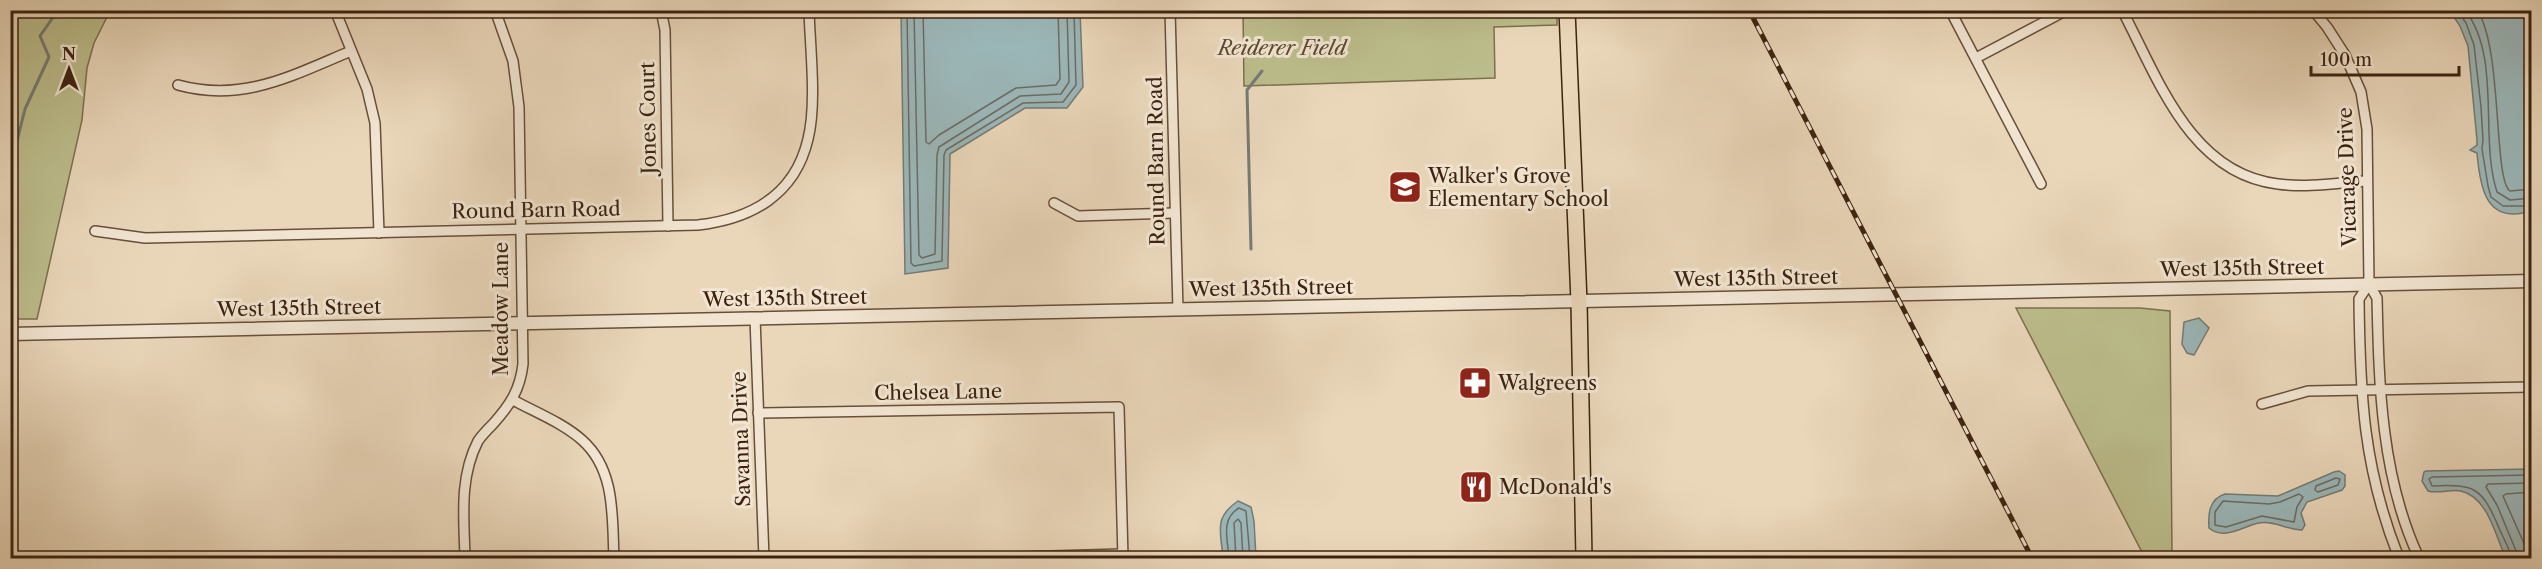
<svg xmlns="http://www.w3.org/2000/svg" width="2542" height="569" viewBox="0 0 2542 569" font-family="'Libre Caslon Text',serif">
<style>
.green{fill:#bcbd8c;stroke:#7c704e;stroke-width:1.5}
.water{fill:#9bb7b9;stroke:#757b75;stroke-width:1.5}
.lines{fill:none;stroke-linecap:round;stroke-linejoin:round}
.shore{stroke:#6c6c64;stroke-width:1.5}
.stream{stroke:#757b75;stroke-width:3}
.minor-casing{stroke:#684f3a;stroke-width:12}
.tertiary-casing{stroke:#684f3a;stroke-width:15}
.primary-casing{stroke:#3c2210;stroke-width:18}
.minor{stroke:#f1e5d2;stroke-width:9}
.tertiary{stroke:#f1e5d2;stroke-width:12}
.primary{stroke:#ead7ba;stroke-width:15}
.rail-casing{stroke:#3c2210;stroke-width:5}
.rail{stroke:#f1e5d2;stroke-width:3;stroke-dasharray:9;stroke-linecap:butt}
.labels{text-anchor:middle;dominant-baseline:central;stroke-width:6;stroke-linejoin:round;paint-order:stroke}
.park-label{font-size:20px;font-style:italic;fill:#5c492f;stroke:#f1e5d2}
.street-label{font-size:20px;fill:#3c2210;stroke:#f1e5d2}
.poi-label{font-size:20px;fill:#3c2210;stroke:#f1e5d2;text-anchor:start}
</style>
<rect width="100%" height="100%" fill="#ead7ba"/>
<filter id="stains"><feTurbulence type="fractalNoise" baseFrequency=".00333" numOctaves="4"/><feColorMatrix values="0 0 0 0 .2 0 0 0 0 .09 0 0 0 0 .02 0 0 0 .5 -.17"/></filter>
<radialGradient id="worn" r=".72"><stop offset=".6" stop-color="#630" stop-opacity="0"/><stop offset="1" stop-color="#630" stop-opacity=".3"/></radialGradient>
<g class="green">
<polygon points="10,11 110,11 94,43 87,68 82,120 37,319 11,319"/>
<polygon points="1557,11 1557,25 1494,27 1495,78 1244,86 1243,11"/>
<polygon points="2016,308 2140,308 2170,311 2172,558 2145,558"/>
</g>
<g class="water">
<polygon points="901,11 1080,11 1083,87 1067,108 1025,108 950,154 948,268 905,274"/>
<path d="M2450,11h69l12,18v182c-45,14 -51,-23 -54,-58l-7,-3 7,-5v-5l-9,-94 -8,-20z"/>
<polygon points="2199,318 2209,328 2194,355 2187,353 2182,344 2184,322"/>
<path d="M2531,469v89h-25c-11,-22 -17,-60 -45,-67 -11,-2 -22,3 -33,0l-6,-10 2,-9 2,-1z"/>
<path d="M2334,472l5,-1 6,4v11l-3,4 -35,12 -6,11 4,12 -3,5c-15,0 -28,-10 -43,-7 -16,3 -35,18 -50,5 -1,-14 0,-29 16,-34l53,2z"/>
<path d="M1238,501l13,6 3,14 2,37h-33c-2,-26 -10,-40 15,-57z"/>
</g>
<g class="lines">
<g class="shore">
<polyline points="907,10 911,263 914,266 942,261 944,155 946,150 1023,103 1063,102 1076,85 1074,10"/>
<polyline points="914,10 919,255 922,258 935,254 937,155 939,147 1020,96 1061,94 1069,82 1067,10"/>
<polyline points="923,10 926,142 929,144 939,135 1016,88 1056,85 1060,79 1058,10"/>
<polyline points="2457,10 2466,23 2474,45 2481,107 2483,140 2482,149 2488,186 2491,197 2503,206 2532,206"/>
<path d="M2465,10c37,48 14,127 32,182l13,8 22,-2"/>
<path d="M2477,10c26,38 16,169 33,181l22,-2"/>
<polygon points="2336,478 2340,479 2338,485 2318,492 2315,490 2316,486"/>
<polygon points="2299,494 2303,497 2297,507 2294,522 2262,516 2226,527 2215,525 2215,512 2223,501 2269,504 2280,502"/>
<path d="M1229,558c-1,-18 -9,-39 10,-50l7,3 4,47"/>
<polyline points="1236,558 1234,523 1238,519 1241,523 1243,558"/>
<path d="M2511,558c-1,-10 -8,-20 -12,-30 -17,-40 -23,-44 -67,-42l-3,-7 3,-2 100,-2"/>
<polyline points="2519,558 2497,505 2486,487 2488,484 2532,483"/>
<polyline points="2528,558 2526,548 2503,496 2506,494 2532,492"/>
</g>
<g class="stream">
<polyline points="10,169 25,109 49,57 40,36 56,13 55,10"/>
<polyline points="1251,249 1247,90 1262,71"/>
</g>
<g class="minor-casing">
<g id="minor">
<polyline points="335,10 367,89 375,123 379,233"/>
<polyline points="661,10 665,30 668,226"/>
<polyline points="1170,10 1178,310"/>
<polyline points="1950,10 2041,184"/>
<path d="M2122,10c36,68 68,164 156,174 29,4 59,-1 88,-3"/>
<path d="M2313,10l14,17 18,28 16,37 6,37 2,155 8,14c2,88 4,179 42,260"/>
<polyline points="1976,58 2067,10"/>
<path d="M178,85c65,18 115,-10 173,-34"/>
<polyline points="1054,203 1078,216 1174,213"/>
<path d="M95,231l50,7 553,-13c53,-6 97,-30 110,-86 9,-36 2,-91 1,-129"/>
<path d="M2369,284l-10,15c1,95 4,169 40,259"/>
<polyline points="755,318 764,558"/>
<path d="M513,400c22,12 50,23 69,40 34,30 30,78 32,118"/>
<polyline points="2262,404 2308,391 2532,387"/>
<polyline points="758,413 1119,407 1123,558"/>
<path d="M465,558c-1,-40 -6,-80 13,-117 4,-6 10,-12 15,-17 17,-19 27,-34 30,-60l-4,-257 -6,-46 -18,-51"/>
<polyline points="984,558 1122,554"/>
</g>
</g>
<g class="tertiary-casing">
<polyline id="tertiary" points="10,334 2532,281"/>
</g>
<g class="primary-casing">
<polyline id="primary" points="1567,10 1579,302 1584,558"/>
</g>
<use href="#minor" class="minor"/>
<use href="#tertiary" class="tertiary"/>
<use href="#primary" class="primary"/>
<g class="rail-casing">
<polyline id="rail" points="1749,10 2032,558"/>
</g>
<use href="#rail" class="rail"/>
</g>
<defs>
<g id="school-square" transform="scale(1.725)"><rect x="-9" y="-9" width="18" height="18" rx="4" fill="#8f2418" stroke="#f1e5d2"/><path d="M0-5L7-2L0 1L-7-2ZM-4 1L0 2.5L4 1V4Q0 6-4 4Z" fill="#fff"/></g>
<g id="pharmacy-square" transform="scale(1.725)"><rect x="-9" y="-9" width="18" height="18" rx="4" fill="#8f2418" stroke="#f1e5d2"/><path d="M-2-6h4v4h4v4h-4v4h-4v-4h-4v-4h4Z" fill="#fff"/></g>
<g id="restaurant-square" transform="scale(1.725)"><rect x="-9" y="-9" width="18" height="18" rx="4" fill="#8f2418" stroke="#f1e5d2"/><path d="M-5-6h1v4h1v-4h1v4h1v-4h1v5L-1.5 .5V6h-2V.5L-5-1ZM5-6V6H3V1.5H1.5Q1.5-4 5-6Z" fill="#fff"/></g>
</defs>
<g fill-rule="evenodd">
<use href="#school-square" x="1405" y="187"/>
<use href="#pharmacy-square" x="1475" y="383"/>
<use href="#restaurant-square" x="1476" y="487"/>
</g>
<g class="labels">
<g class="park-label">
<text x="1282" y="48">Reiderer Field</text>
</g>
<g class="street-label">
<text transform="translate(648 118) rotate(-91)">Jones Court</text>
<text transform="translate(1156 161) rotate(-91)">Round Barn Road</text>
<text transform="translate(2347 177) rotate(-92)">Vicarage Drive</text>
<text transform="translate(536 210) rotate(-1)">Round Barn Road</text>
<text transform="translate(2242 268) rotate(-1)">West 135th Street</text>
<text transform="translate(1756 278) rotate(-1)">West 135th Street</text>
<text transform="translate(1271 288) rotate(-1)">West 135th Street</text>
<text transform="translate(785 298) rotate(-1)">West 135th Street</text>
<text transform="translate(299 308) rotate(-1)">West 135th Street</text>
<text transform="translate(501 309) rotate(-90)">Meadow Lane</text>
<text transform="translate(938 392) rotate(-1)">Chelsea Lane</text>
<text transform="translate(741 439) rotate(-92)">Savanna Drive</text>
</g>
<g class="poi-label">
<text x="1428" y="176">Walker's Grove<tspan x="1428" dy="23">Elementary School</tspan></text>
<text x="1498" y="383">Walgreens</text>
<text x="1499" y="487">McDonald's</text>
</g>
</g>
<rect width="2542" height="569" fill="none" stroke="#ead7ba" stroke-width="36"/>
<rect x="12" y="12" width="2518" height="545" fill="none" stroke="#3c2210" stroke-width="3"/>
<rect x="18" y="18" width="2506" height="533" fill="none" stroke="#3c2210" stroke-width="1.5"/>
<g transform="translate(69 69)" stroke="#f1e5d2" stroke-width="4.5" paint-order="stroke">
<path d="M0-4.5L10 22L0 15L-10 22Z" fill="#3c2210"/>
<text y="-9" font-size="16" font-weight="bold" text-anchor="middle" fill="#3c2210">N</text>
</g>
<path d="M2311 66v9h148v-9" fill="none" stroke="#3c2210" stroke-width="3"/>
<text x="2320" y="66" font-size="18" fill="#3c2210" stroke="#f1e5d2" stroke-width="4.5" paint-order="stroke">100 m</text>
<rect width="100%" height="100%" filter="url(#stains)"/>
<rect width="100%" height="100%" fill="url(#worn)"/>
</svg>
